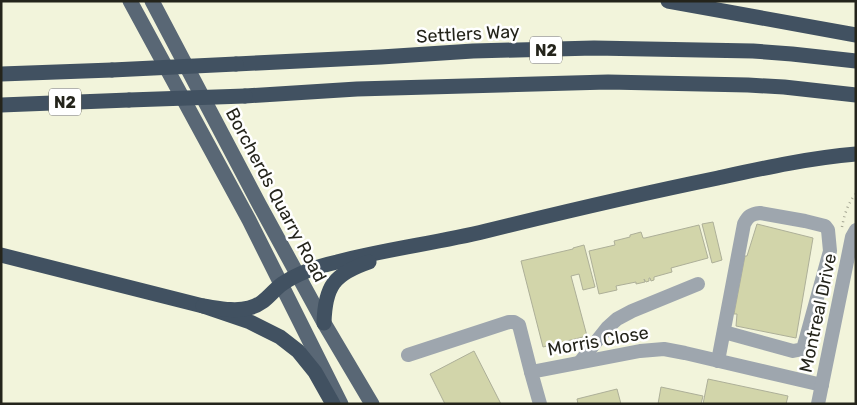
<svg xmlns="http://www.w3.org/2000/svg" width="857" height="405" viewBox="0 0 857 405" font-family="Rubik,sans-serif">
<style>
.building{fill:#d2d5aa;stroke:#adaf98}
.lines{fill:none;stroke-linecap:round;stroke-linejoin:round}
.path{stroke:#a6a794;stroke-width:2.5;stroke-dasharray:1 4;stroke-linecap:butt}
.minor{stroke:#9ea6ae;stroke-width:14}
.major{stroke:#596775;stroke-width:15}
.highway{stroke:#415161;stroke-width:15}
.highway-bridge{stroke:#415161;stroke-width:15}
.labels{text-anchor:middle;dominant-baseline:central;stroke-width:5;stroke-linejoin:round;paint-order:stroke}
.shield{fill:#fff;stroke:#66665f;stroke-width:1}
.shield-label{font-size:16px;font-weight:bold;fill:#24241b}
.street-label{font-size:18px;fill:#24241b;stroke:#fff}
</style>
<rect width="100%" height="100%" fill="#f2f4db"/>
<g class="building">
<polygon points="713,222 722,260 712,263 702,224"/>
<polygon points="757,224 813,238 796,338 736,326 737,314 734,314 745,256 747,256"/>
<polygon points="699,225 708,258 671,268 672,272 654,277 654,280 651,281 650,278 649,278 649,281 646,282 644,279 645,282 636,284 636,282 616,286 617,290 599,294 589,251 615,245 614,241 630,237 630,235 641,232 643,238 645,238"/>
<polygon points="584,245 595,287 583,290 579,274 571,276 587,336 543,347 521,261 573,249 573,248"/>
<polygon points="474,351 501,404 445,404 430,374"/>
<polygon points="708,379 788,396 786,404 703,404"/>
<polygon points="661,387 703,396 701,404 658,404"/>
<polygon points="617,389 621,404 578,404 577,399"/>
</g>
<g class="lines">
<path class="path" d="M842,227c2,-11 6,-25 14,-33"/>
<g class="minor">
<polyline points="408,355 509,322 514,322 519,325 531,372"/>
<path d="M718,361l26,-137c4,-8 7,-10 16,-11l45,8 20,5 3,4 2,21 -27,98 -10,2 -69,-19"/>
<polyline points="580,362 607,328 617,319 632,311 698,284"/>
<polyline points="540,404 531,372 640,351 664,349 685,353 822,385"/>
<polyline points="818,404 852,237 856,230"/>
</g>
<g class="major">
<polyline points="130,1 249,220 341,404"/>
<polyline points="152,1 259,204 324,323 372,404"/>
</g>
<g class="highway">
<polyline points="668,1 856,35"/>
<polyline points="236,64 381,57 473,51 594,48 753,51 792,54 856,61"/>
<polyline points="1,74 112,70"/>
<polyline points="245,96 357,89 608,82 748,85 784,87 856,95"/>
<polyline points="1,105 129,100"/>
<polyline points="1,255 203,306 250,322 280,337 298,351 315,372 333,404"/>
<path d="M203,306c15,2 31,6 46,2 16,-4 21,-15 33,-24 16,-11 37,-18 55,-22 49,-13 100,-19 149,-31 77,-19 154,-37 232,-53 46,-10 91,-20 138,-24"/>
<path d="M324,323c1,-37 10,-49 45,-61"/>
</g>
<g class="highway-bridge">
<polyline points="112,70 236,64"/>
<polyline points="129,100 245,96"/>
</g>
</g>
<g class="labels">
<g class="shield">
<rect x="530" y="36.5" width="32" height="27" rx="4"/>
<rect x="49" y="88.5" width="32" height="27" rx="4"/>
</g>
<g class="shield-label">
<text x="546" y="50">N2</text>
<text x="65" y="102">N2</text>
</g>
<g class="street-label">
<text transform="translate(468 34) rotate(-3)">Settlers Way</text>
<text transform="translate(276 195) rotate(62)">Borcherds Quarry Road</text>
<text transform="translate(818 313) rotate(-78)">Montreal Drive</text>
<text transform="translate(598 341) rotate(-10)">Morris Close</text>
</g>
</g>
<rect width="857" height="405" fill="none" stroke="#24241b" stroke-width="5"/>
</svg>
